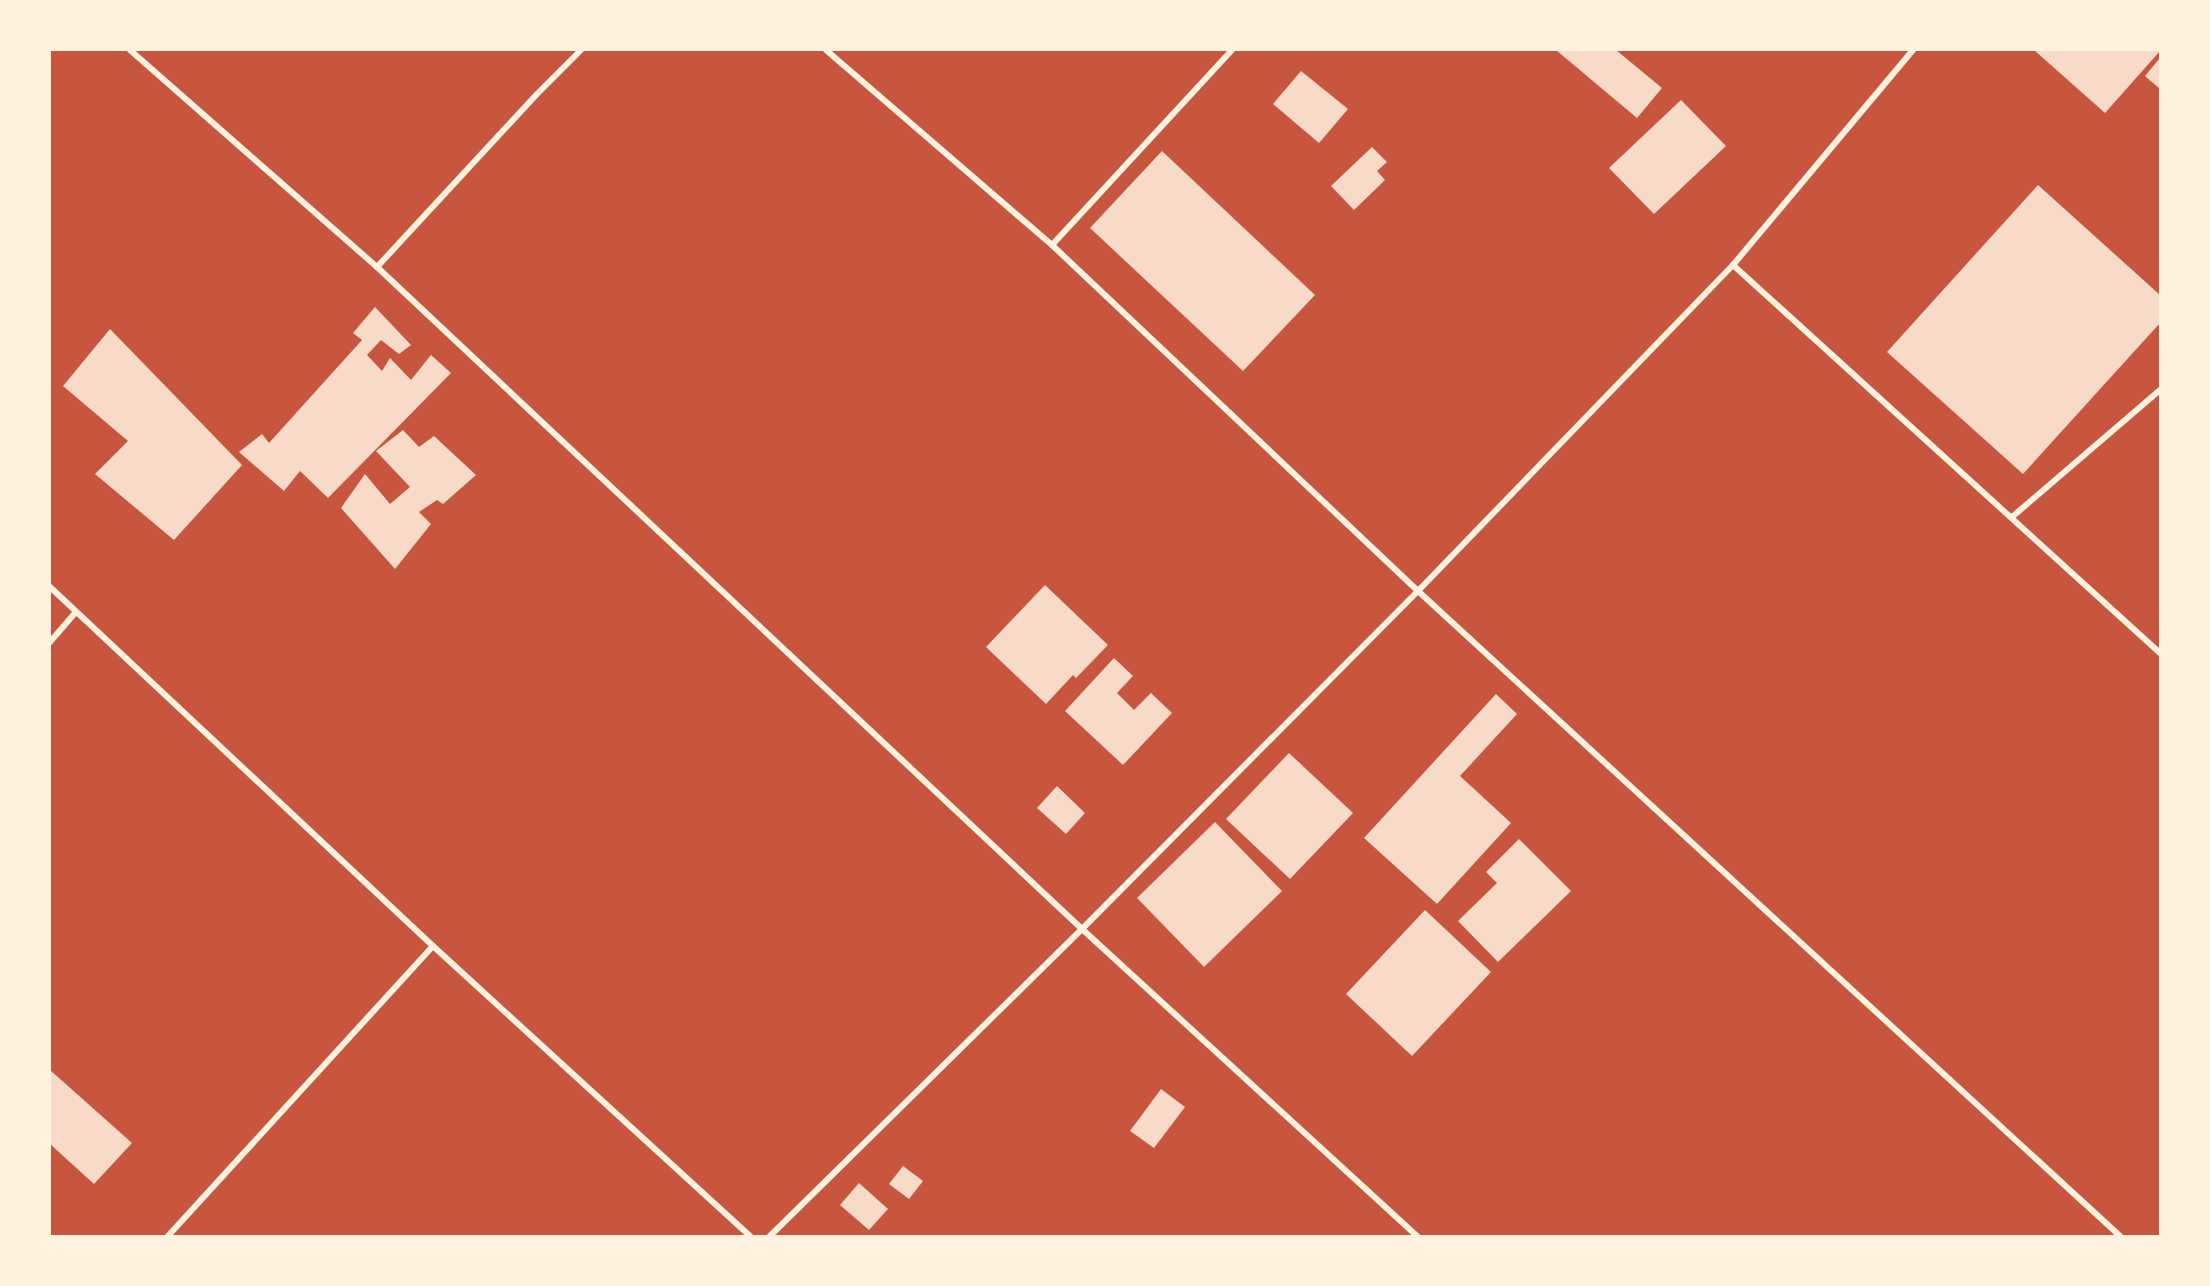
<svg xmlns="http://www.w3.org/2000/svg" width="2210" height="1286" viewBox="0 0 2210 1286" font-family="'Roboto Condensed',sans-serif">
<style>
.building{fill:#f7dbc8}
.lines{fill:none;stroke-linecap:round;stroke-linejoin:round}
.minor{stroke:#fff3e0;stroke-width:6}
</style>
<rect width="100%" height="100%" fill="#c8553d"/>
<g class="building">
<polygon points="1556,50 1616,50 1662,88 1637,118"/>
<polygon points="2034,50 2160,50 2160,51 2105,113"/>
<polygon points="2160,58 2160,89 2145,76"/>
<polygon points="1301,71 1348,109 1319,143 1273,104"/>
<polygon points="1681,100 1726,146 1654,214 1609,168"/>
<polygon points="1372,147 1387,162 1377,171 1385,180 1354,210 1331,186"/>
<polygon points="1162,151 1315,295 1243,371 1090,228"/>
<polygon points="2038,185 2160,295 2160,323 2023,474 1887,352"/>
<polygon points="375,307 411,345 399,354 381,340 367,355 382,371 390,358 411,380 431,355 451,373 328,498 300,471 284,491 239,452 262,434 269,443 362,340 353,333"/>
<polygon points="110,329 242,465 174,540 95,474 128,441 63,386"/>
<polygon points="403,430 419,447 434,436 476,475 443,504 437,500 419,512 431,524 395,569 341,508 365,474 390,504 410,487 376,451"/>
<polygon points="1045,585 1108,645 1076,678 1073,675 1046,704 986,647"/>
<polygon points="1114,658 1133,676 1117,693 1134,710 1151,693 1172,713 1123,765 1065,711"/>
<polygon points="1496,694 1517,714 1460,776 1511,823 1437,904 1364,838"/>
<polygon points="1289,753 1353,813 1290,879 1226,819"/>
<polygon points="1057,786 1085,813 1066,834 1037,808"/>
<polygon points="1215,822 1282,891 1204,967 1137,898"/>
<polygon points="1519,839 1571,891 1498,962 1458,921 1497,883 1486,872"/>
<polygon points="1425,910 1491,972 1412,1056 1346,994"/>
<polygon points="50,1070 132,1143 94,1184 50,1144"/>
<polygon points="1161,1089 1185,1107 1154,1148 1130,1131"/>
<polygon points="903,1166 923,1181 909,1199 889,1184"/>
<polygon points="859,1183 888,1209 869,1230 840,1205"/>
</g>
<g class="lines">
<g class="minor">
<polyline points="130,50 377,267 1082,929 1417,1236"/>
<polyline points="826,50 1052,245 1418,591 2120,1236"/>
<polyline points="1052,245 1232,50"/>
<polyline points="1733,265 2160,653"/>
<polyline points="377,267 537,94 581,50"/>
<polyline points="2012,517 2160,390"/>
<polyline points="50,587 433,946 750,1236"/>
<polyline points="50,642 75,613"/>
<polyline points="168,1236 433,946"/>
<polyline points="770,1236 1082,929 1418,591 1733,265 1913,50"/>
</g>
</g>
<rect width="2210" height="1286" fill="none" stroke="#fff3e0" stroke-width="102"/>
</svg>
